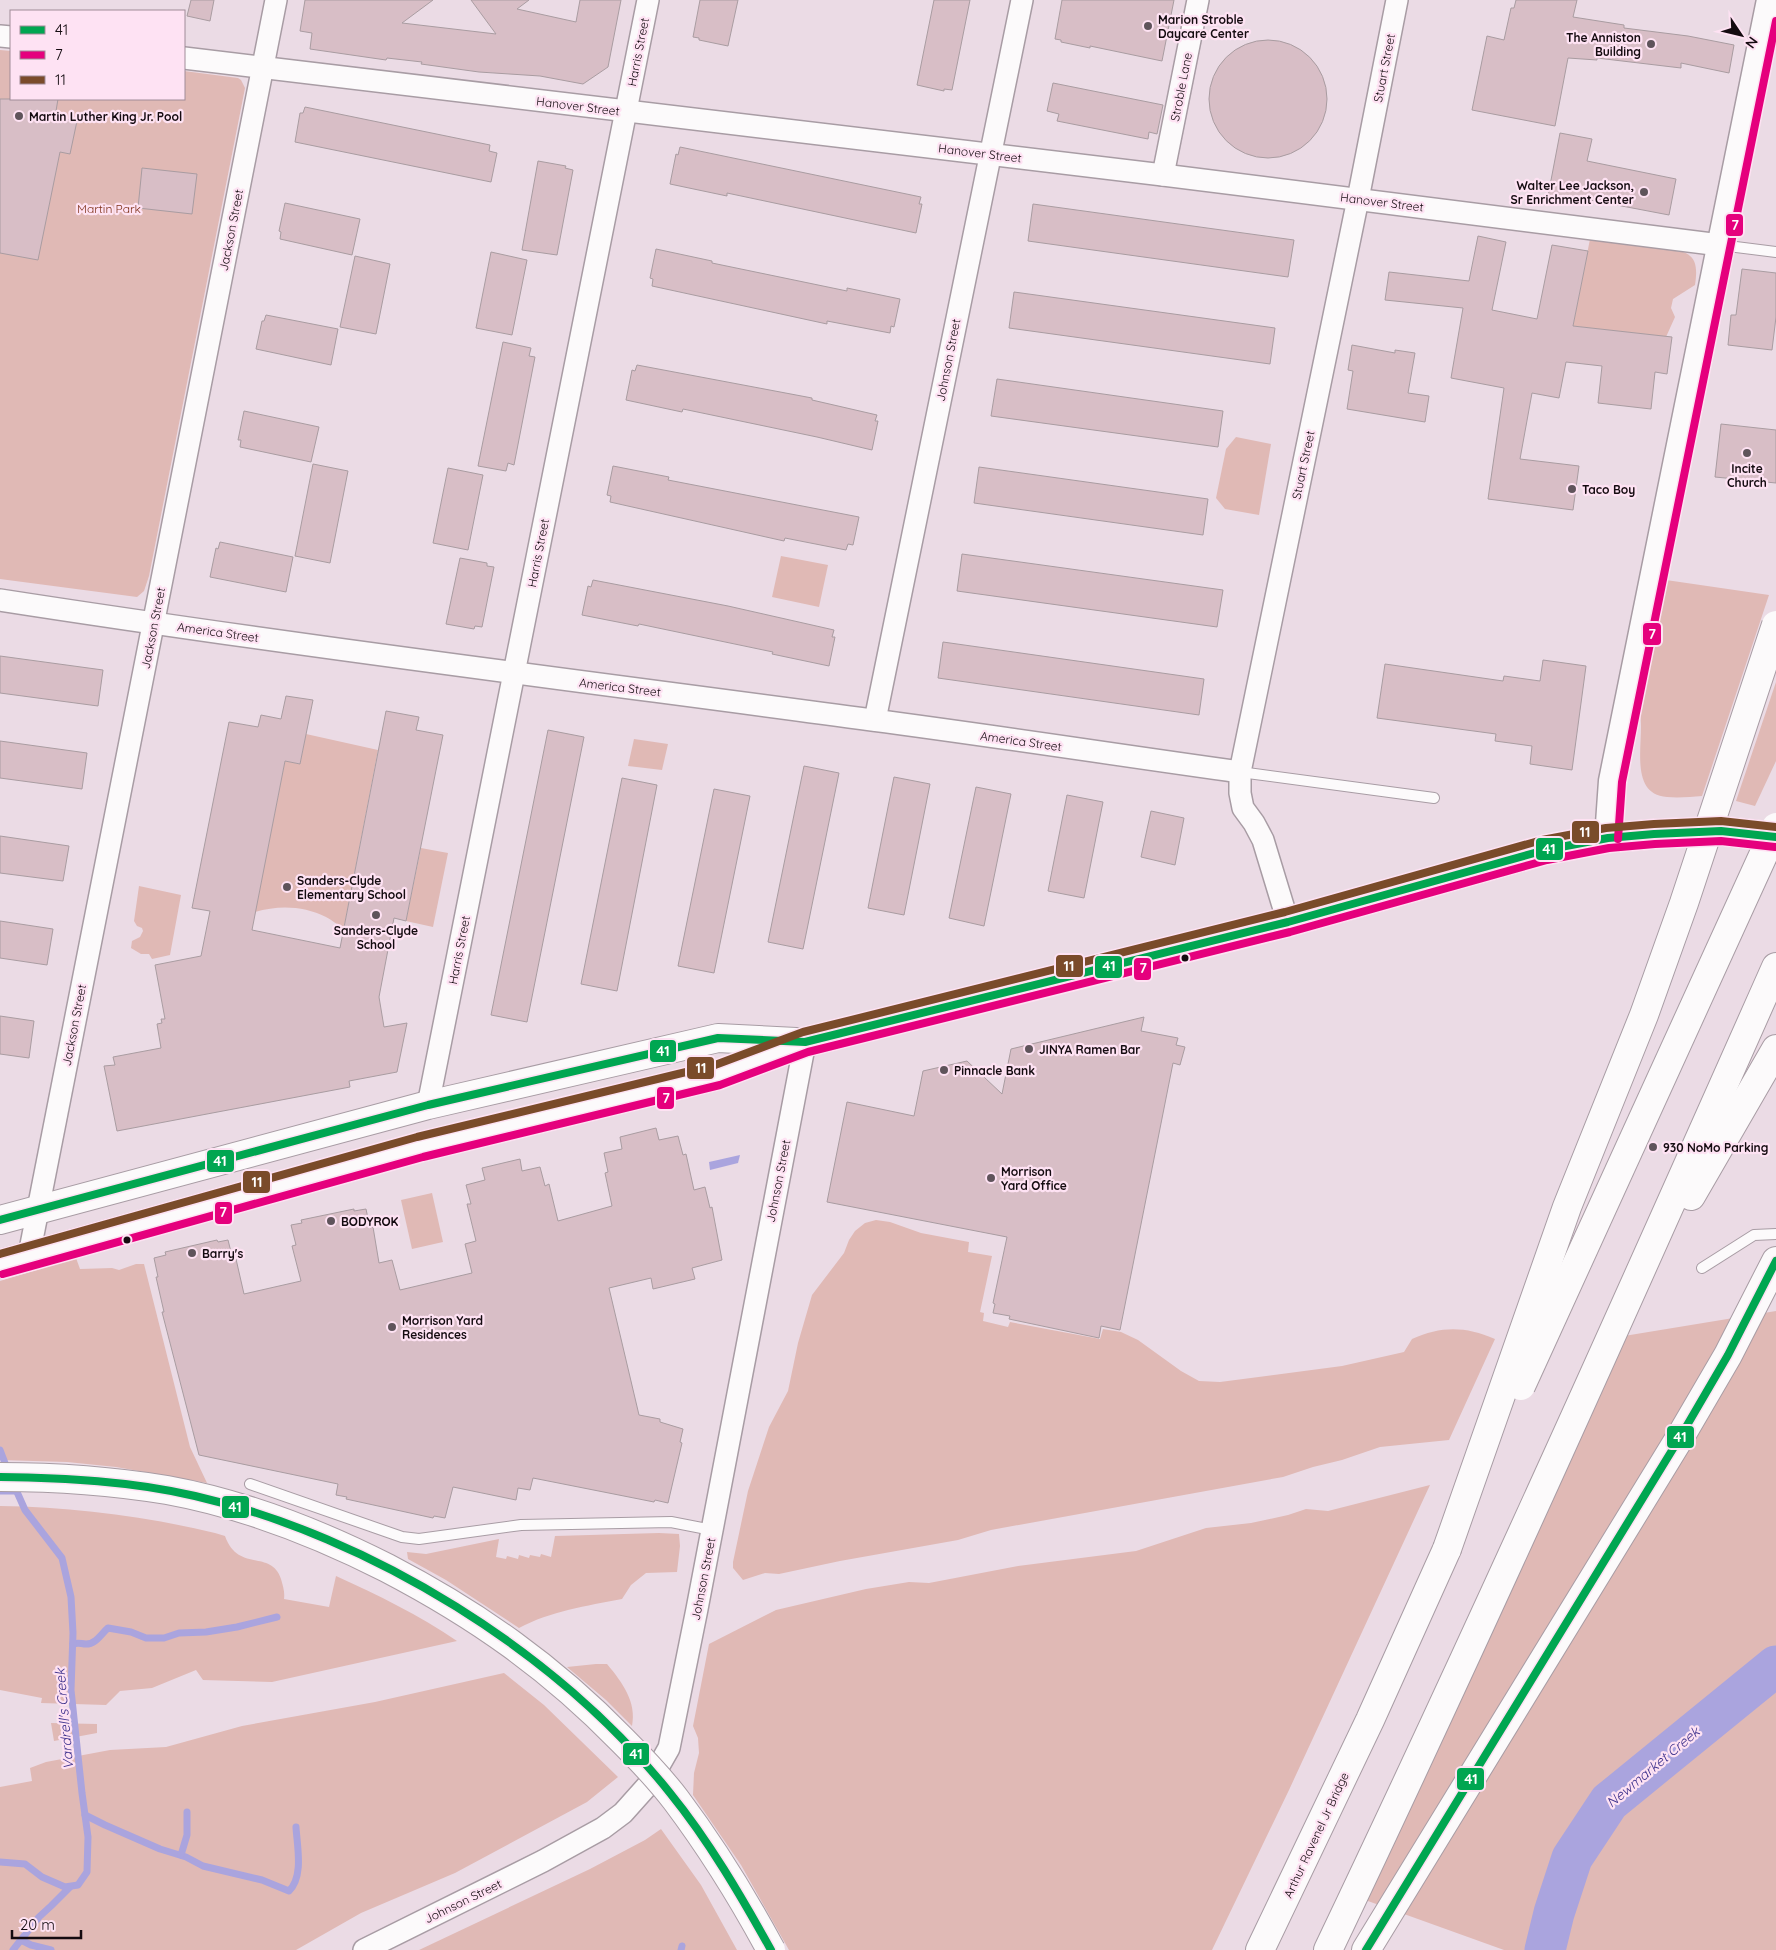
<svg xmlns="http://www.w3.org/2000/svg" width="1776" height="1950" viewBox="0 0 1776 1950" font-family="Quicksand,sans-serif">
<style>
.green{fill:#e0b9b5}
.water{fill:#aaa4de}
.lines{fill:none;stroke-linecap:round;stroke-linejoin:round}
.stream{stroke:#aaa4de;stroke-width:7}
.river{stroke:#aaa4de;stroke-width:41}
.building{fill:#d8bec6;stroke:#a99ca1}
.service-casing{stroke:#a89ca4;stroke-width:12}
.minor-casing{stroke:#a89ca4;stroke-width:24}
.tertiary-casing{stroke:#a89ca4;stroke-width:29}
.secondary-casing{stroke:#a89ca4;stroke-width:30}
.motorway-casing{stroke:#a89ca4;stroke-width:30}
.service{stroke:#fcfafb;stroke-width:10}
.minor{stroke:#fcfafb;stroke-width:21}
.tertiary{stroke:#fcfafb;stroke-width:26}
.secondary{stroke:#fcfafb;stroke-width:28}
.motorway{stroke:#fcfafb;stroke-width:28}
.motorway-bridge-casing{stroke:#a89ca4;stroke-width:30;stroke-linecap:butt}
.motorway-bridge{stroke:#fcfafb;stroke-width:28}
.bus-1-casing{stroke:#fee2f3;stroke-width:11}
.bus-2-casing{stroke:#fee2f3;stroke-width:11}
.bus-3-casing{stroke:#fee2f3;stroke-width:11}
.bus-1{stroke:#00a651;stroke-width:8}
.bus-2{stroke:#e5007d;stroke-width:8}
.bus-3{stroke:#7a4b2a;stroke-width:8}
.poi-dot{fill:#5f545b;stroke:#fee2f3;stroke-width:2}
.bus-dot{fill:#140b10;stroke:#fee2f3;stroke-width:2}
.labels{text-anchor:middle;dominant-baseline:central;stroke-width:4.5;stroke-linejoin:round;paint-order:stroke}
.poi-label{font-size:12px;font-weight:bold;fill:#140b10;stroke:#fee2f3;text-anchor:start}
.street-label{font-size:12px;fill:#140b10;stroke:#fee2f3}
.park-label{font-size:12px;fill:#7e3017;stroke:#fee2f3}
.water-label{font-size:14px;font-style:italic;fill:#3d318c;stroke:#fee2f3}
.line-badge{stroke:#fee2f3;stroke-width:2}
.badge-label{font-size:14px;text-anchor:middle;font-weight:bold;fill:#fff}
</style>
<rect width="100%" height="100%" fill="#ebdbe5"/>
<g class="green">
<polygon points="0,50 11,51 11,99 184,99 184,71 238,78 241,80 245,88 149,576 144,591 137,597 0,579"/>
<path d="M1590,239l93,13c15,5 14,19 12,33l-22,14 -2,9 4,9 -9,20 -93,-11z"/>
<polygon points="1236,437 1271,444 1259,515 1225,509 1216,498 1226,449"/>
<polygon points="781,556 828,565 819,607 772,597"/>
<path d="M1666,580l103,15 -67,201c-11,1 -24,2 -35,1 -40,-3 -22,-58 -27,-83z"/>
<polygon points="1776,682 1776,761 1755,806 1736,801"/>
<path d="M306,734l72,16 -34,177c-7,-2 -12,-7 -18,-10 -22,-11 -47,-12 -71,-5l30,-151 15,3z"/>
<polygon points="634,739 668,744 662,770 628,766"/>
<polygon points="421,848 448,853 433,927 406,921"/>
<polygon points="139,886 181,895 170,955 152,959 149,954 141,954 131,948 132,941 140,937 143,931 142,928 137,926 134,921"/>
<polygon points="432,1193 443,1242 412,1249 401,1200"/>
<path d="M876,1220l14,2 31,11 48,9 -1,10 24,4 -12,56 4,1 -1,8 25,6 2,-5 90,17 3,-10 18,3 17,8 43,31 18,10 21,1 122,-16 62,-14 8,-13c29,-13 53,-13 83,0l-46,101 -69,7 -38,13 -29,7 -30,10 -292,53 -33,10 -118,21 -61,13 -14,-1 -22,7 -10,-12v-6l15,-71 21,-64 19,-36 10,-48 14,-48 32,-42 5,-13 6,-9 10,-8z"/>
<polygon points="76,1258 80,1269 112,1268 119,1270 136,1264 144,1264 190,1447 207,1483 116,1467 67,1462 0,1460 0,1281"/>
<polygon points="1776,1311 1776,1950 1504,1950 1354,1896 1618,1337"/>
<polygon points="1430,1485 1289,1790 1212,1950 789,1950 741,1865 693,1795 694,1773 699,1753 698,1738 693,1726 709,1644 776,1610 866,1589 909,1582 929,1583 1018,1566 1136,1551 1206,1528 1251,1523 1288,1515 1306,1509 1328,1511"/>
<path d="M0,1506c73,1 144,10 215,27l10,3c13,37 46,13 56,43 2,7 4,13 3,20l45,8 7,-31c42,19 83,39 121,65l-185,41 -69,-2 -7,-10 -44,18 -32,3 -14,14 -65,-2 1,-5 -42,-8z"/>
<path d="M659,1533l20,1 1,12 -3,26 -31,1 -15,12 -9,14c-36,7 -71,12 -103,29l-73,-48 -38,-21 -1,-7 19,2 73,-15 -3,18 10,2 1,-3 11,3 1,-4 10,3 1,-3 10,2 1,-3 10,3 4,-21z"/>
<path d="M596,1664h11c15,18 30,38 25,62l-26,-26 -39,-33z"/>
<polygon points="504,1673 544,1705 618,1777 587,1802 455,1873 361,1913 296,1950 0,1950 0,1787 32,1781 30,1768 46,1762 110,1750 166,1747 242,1726 375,1702"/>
<polygon points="51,1723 97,1724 97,1733 54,1741"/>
<polygon points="661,1829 701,1885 737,1950 419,1950 590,1869 645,1840"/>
</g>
<polygon class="water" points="740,1155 738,1163 710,1170 709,1162"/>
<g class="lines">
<g class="stream">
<polyline points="0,1450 8,1471"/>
<polyline points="0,1491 17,1491"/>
<path d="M73,1644c6,-2 8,0 13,0 10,0 15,-10 22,-16l23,4 15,6h18l15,-5 27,-1 31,-5 40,-10"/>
<path d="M85,1815l20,10 55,24 26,8 17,9 59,14 27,11c15,-15 8,-45 7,-64"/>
<polyline points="181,1855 187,1835 187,1812"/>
<polyline points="0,1862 25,1864 42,1877 65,1887 78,1885 87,1872 88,1837 82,1793 71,1690 73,1633 71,1597 62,1558 25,1510 13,1483"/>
<polyline points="21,1940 31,1945 51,1950"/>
<polyline points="13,1950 39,1917 51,1906 70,1887"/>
<polyline points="681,1950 682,1946"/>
</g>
<polyline class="river" points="1545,1950 1554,1913 1572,1858 1609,1802 1776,1666"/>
</g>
<g class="building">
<polygon points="191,0 214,0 210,21 187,16"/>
<polygon points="305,0 433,0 402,23 496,34 471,0 529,0 517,9 576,22 580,0 621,0 608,67 583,84 540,76 479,72 421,64 422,62 387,58 386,60 310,49 312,33 300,31"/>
<polygon points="700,0 738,0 728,46 699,40 699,38 693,37"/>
<polygon points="934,0 970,0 952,90 944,89 944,91 917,85"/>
<polygon points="1062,0 1174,0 1162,61 1090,46 1090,48 1061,42 1061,40 1055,39"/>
<polygon points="1516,0 1577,0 1573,17 1624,25 1624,28 1688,36 1734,45 1729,73 1681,63 1681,68 1597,58 1597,60 1568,58 1555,126 1472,110 1487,36 1504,40 1511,8 1514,8"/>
<circle cx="1268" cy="99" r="59"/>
<polygon points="1053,83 1163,105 1157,134 1149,132 1148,139 1057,121 1059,114 1047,111"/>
<polygon points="0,99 58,99 55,117 77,121 70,154 60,152 38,260 0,253"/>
<polygon points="305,107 490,145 489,151 497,153 491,182 295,142 300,113 303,113"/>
<polygon points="1560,133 1592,139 1587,161 1676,179 1669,215 1580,198 1579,202 1548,196"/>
<polygon points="680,147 921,197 919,204 922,204 916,233 727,193 727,196 670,184 676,154 678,155"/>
<polygon points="538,161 566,166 565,168 573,170 557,255 522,250"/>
<polygon points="142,168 197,174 192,214 138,208"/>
<polygon points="285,203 360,219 352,255 280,239 281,232 279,231"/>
<polygon points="1033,204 1294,240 1288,277 1028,241"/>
<polygon points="1478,236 1506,242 1492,310 1537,319 1552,245 1588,251 1573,326 1672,337 1667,374 1655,372 1651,409 1598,403 1602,366 1566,362 1559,398 1532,393 1520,459 1579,466 1573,510 1488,499 1504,388 1451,378 1463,308 1385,300 1389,272 1469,281"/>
<polygon points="656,249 712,261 712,263 847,291 847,288 900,299 894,327 891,326 890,333 827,321 827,324 652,286 653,279 650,278"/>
<polygon points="491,252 527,260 512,335 476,328"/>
<polygon points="355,256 390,264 376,334 340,327"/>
<polygon points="1742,269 1776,273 1776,317 1772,350 1728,345 1731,315 1736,315"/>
<polygon points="1014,292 1275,328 1270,364 1009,328"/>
<polygon points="266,315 338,329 331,365 256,349 262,321 264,321"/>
<polygon points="503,342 531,348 529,356 535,357 514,465 508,463 506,471 478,466"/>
<polygon points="1352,345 1395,353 1395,350 1415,353 1408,393 1429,396 1425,422 1347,409 1353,371 1348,370"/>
<polygon points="637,365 812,398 812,400 877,415 875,421 878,421 872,450 817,437 683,409 682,412 626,400 632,370 635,371"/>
<polygon points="997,379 1223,411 1218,447 991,416"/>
<polygon points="244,411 319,427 311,462 240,447 241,440 238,440"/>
<polygon points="1721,424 1776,430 1776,483 1715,477"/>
<polygon points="313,464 348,471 330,563 295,556"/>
<polygon points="613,466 669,477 668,480 859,517 853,545 848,544 846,550 785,538 784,541 610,502 611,496 607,495"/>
<polygon points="979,467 1208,499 1203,535 974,503"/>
<polygon points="448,468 483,475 468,550 433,543"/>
<polygon points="220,542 293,557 286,592 210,577 216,548 218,549"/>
<polygon points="962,554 1223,590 1217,627 957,591"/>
<polygon points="460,558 487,563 487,566 494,567 482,627 475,626 474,629 446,624"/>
<polygon points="593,580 728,606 834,630 832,637 835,637 829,666 772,654 773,652 639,624 638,626 582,615 588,586 591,587"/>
<polygon points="943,642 1204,679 1199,715 938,678"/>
<polygon points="0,656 103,670 98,706 0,693"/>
<polygon points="1543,660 1586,666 1572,770 1530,764 1532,746 1495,741 1496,734 1377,718 1385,664 1503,681 1504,676 1540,681"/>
<polygon points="286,696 313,700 300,764 285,761 252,930 340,948 386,711 419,717 416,730 443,735 406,921 394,918 379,997 384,1027 407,1023 397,1072 349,1081 350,1087 117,1131 104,1066 115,1065 113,1057 161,1048 157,1024 162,1023 161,1019 165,1019 155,965 201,956 210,911 192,908 229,722 258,727 261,715 281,719"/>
<polygon points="548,730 584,737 527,1022 491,1015"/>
<polygon points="0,741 87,753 82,789 0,778"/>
<polygon points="804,766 839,773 803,949 768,942"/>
<polygon points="894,777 930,784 904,915 868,908"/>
<polygon points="622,778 657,785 617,991 581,984"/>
<polygon points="976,787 1011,794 984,926 949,918"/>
<polygon points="714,789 750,796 714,973 678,966"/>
<polygon points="1067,795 1103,802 1084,898 1048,891"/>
<polygon points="1151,811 1184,818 1175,865 1141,857"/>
<polygon points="0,836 69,846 63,881 0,873"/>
<polygon points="0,921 53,929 47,965 0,958"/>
<polygon points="0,1016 34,1021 29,1058 0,1054"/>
<polygon points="1144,1017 1141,1031 1178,1038 1176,1045 1185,1047 1180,1065 1173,1063 1120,1330 1101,1326 1099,1338 1009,1319 1010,1316 993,1313 995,1304 993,1303 1007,1237 827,1202 847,1102 914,1116 923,1071 967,1061 1002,1094 1011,1049"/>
<polygon points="656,1128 659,1140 678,1136 683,1155 686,1154 694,1190 705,1187 710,1208 712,1207 722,1260 692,1268 695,1279 653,1289 651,1278 609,1288 639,1415 660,1419 660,1422 683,1429 680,1442 682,1443 668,1503 655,1500 654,1502 644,1500 533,1478 530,1490 518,1488 516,1500 453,1487 445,1518 434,1516 433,1518 346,1499 347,1497 336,1495 338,1484 199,1455 162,1312 164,1312 156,1277 158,1277 154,1258 166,1255 165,1252 217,1240 218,1242 228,1240 233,1260 236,1259 244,1294 301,1281 292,1246 296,1245 291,1225 302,1223 301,1220 354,1209 354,1211 366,1209 370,1228 373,1227 379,1263 392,1260 400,1290 472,1273 465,1244 476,1241 467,1204 471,1204 466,1185 485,1180 482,1168 520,1159 522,1171 540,1167 545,1186 549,1184 558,1221 612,1206 605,1173 608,1172 604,1153 622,1149 620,1137"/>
</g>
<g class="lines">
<g class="service-casing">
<g id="service">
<polyline points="1720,245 1776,252"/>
<polyline points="1240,772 1434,798"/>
<polyline points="1702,1268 1754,1235 1776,1234"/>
<polyline points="250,1484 402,1537 419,1539 521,1525 671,1522 712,1530"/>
</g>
</g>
<g class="minor-casing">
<g id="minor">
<polyline points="0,36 11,37"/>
<polyline points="184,58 1163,175 1720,245"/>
<polyline points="1163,175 1198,0"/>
<path d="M0,600c290,45 581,81 872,120 123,16 245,35 368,52"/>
<polyline points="875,720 1022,0"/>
<polyline points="1288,922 1263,840 1254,823 1243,808 1240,793 1240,772 1358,199 1397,0"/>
<polyline points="428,1105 648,0"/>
<polyline points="29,1255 276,0"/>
<polyline points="364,1950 543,1861 603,1828 623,1813 648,1785 669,1748 697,1609 805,1042"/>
</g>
</g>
<g class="tertiary-casing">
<polyline id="tertiary" points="1608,838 1612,781 1770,0"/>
</g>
<g class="secondary-casing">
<g id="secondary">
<polyline points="0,1220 428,1105 718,1038 796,1042"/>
<polyline points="0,1264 420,1147 718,1075 805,1042 1288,922 1545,850 1608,838 1654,834 1721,831 1776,837"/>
</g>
</g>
<g class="motorway-casing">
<g id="motorway">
<polyline points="1691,1196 1776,1049"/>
<polyline points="1260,1950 1370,1720 1447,1549"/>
<path d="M1328,1950c155,-325 302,-654 448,-983"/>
<polyline points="1366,1950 1679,1439 1728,1355 1776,1261"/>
</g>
</g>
<use href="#service" class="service"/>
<use href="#minor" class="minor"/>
<use href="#tertiary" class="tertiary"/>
<use href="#secondary" class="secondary"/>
<use href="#motorway" class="motorway"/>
<g class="motorway-bridge-casing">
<g id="motorway-bridge">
<polyline points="1521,1386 1776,827"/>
<path d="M0,1477c56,0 112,4 167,13 77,14 151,43 220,78 90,47 164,99 235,172 19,19 38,39 54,60 36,48 67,98 95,150"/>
<polyline points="1447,1549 1567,1207 1644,1015 1684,903 1776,625"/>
</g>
</g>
<use href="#motorway-bridge" class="motorway-bridge"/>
<g class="bus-1-casing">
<g id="bus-1">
<polyline points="0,1220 428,1105 718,1038 805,1042 1288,922 1545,850 1608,838 1654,834 1721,831 1776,837"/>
<path d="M0,1477c65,1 131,4 195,19 175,40 363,156 475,297 39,48 71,103 101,157"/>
<polyline points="1366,1950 1679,1439 1728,1355 1776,1261"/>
</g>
</g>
<g class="bus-2-casing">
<g id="bus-2">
<polyline points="1618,839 1622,782 1776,21"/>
<polyline points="3,1274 423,1157 720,1085 808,1052 1290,932 1547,860 1609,848 1655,844 1721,841 1775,847"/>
</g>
</g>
<g class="bus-3-casing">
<polyline id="bus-3" points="0,1254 417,1137 715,1065 803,1032 1285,912 1542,840 1606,828 1654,824 1721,821 1776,827"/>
</g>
<use href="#bus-1" class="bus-1"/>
<use href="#bus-2" class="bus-2"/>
<use href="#bus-3" class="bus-3"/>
</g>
<g class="poi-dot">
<circle cx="1148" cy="26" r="5"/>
<circle cx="1651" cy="44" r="5"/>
<circle cx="19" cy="116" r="5"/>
<circle cx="1644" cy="192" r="5"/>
<circle cx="1747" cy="453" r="5"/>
<circle cx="1572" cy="489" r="5"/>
<circle cx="287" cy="887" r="5"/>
<circle cx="376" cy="915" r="5"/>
<circle cx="1029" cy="1049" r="5"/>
<circle cx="944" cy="1070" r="5"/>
<circle cx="1653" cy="1147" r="5"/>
<circle cx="991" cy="1178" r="5"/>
<circle cx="331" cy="1221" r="5"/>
<circle cx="192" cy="1253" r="5"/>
<circle cx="392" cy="1327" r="5"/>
</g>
<g class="bus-dot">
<circle cx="1185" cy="958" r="4.5"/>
<circle cx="127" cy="1240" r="4.5"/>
</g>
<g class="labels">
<g class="poi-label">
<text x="1158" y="19">Marion Stroble<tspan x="1158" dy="14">Daycare Center</tspan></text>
<text x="1641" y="37" text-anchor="end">The Anniston<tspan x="1641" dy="14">Building</tspan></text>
<text x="29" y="116">Martin Luther King Jr. Pool</text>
<text x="1634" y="185" text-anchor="end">Walter Lee Jackson,<tspan x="1634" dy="14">Sr Enrichment Center</tspan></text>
<text x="1747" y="468" text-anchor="middle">Incite<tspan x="1747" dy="14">Church</tspan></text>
<text x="1582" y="489">Taco Boy</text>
<text x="297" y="880">Sanders-Clyde<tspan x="297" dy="14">Elementary School</tspan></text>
<text x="376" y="930" text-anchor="middle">Sanders-Clyde<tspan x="376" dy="14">School</tspan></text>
<text x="1039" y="1049">JINYA Ramen Bar</text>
<text x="954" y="1070">Pinnacle Bank</text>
<text x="1663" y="1147">930 NoMo Parking</text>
<text x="1001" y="1171">Morrison<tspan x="1001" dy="14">Yard Office</tspan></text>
<text x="341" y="1221">BODYROK</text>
<text x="202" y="1253">Barry's</text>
<text x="402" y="1320">Morrison Yard<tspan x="402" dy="14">Residences</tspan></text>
</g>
<g class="street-label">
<text transform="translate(638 52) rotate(-79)">Harris Street</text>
<text transform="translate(1384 68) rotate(-79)">Stuart Street</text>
<text transform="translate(1181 87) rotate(-79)">Stroble Lane</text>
<text transform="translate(578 106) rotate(7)">Hanover Street</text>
<text transform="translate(980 153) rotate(7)">Hanover Street</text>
<text transform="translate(1382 202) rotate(7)">Hanover Street</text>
<text transform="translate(231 230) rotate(-79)">Jackson Street</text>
<text transform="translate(948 360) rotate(-79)">Johnson Street</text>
<text transform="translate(1303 465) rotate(-78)">Stuart Street</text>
<text transform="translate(538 553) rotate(-79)">Harris Street</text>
<text transform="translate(153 628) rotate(-79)">Jackson Street</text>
<text transform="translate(218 632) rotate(8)">America Street</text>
<text transform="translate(620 687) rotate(7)">America Street</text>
<text transform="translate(1021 741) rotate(8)">America Street</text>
<text transform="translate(459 950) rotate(-79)">Harris Street</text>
<text transform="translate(74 1025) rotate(-79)">Jackson Street</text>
<text transform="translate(778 1181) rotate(-79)">Johnson Street</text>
<text transform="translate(703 1579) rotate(-79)">Johnson Street</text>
<text transform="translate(1316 1835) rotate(-65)">Arthur Ravenel Jr Bridge</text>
<text transform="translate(463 1901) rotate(-26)">Johnson Street</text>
</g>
<g class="park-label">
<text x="109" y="208">Martin Park</text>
</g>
<g class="water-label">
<text transform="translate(64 1719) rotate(-95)">Vardrell's Creek</text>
<text transform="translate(1653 1767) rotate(-40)">Newmarket Creek</text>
</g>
</g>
<g class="line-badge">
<rect x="1725" y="213" width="19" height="24" rx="5" fill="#e5007d"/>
<rect x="1642" y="622" width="20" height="24" rx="5" fill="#e5007d"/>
<rect x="1571" y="820" width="29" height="24" rx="5" fill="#7a4b2a"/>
<rect x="1535" y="837" width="29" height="24" rx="5" fill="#00a651"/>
<rect x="1055" y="954" width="29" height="24" rx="5" fill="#7a4b2a"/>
<rect x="1094" y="955" width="29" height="24" rx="5" fill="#00a651"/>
<rect x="1133" y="957" width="19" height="24" rx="5" fill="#e5007d"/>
<rect x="649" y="1039" width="28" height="24" rx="5" fill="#00a651"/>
<rect x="686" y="1056" width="29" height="24" rx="5" fill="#7a4b2a"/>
<rect x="656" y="1086" width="19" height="24" rx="5" fill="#e5007d"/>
<rect x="206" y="1149" width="29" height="24" rx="5" fill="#00a651"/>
<rect x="242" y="1170" width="29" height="24" rx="5" fill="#7a4b2a"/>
<rect x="214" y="1201" width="19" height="24" rx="5" fill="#e5007d"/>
<rect x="1666" y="1425" width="29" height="24" rx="5" fill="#00a651"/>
<rect x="221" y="1495" width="29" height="24" rx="5" fill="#00a651"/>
<rect x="622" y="1742" width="28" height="24" rx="5" fill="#00a651"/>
<rect x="1456" y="1767" width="29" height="24" rx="5" fill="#00a651"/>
</g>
<g class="badge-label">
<text x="1735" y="230">7</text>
<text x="1652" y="639">7</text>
<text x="1585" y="837">11</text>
<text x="1549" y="854">41</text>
<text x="1069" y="971">11</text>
<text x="1109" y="971">41</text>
<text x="1143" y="973">7</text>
<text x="663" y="1056">41</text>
<text x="701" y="1073">11</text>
<text x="666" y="1103">7</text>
<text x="220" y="1166">41</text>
<text x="257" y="1187">11</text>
<text x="223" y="1217">7</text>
<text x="1680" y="1442">41</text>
<text x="235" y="1512">41</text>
<text x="636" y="1759">41</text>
<text x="1471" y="1784">41</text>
</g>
<rect x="10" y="10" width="175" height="90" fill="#fee2f3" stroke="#a08c98"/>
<rect x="20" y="26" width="25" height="8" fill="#00a651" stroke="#a08c98"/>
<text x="55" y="35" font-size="15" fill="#140b10">41</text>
<rect x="20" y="51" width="25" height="8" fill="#e5007d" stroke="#a08c98"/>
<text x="55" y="60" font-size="15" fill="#140b10">7</text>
<rect x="20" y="76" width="25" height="8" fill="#7a4b2a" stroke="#a08c98"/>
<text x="55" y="85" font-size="15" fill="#140b10">11</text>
<g transform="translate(1741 35) rotate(125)" stroke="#fee2f3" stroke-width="4" paint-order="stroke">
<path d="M0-4L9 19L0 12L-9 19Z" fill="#140b10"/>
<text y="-8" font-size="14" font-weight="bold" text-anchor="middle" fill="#140b10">N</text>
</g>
<path d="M12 1930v8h69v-8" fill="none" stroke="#140b10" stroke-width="2.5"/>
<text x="20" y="1930" font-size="15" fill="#140b10" stroke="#fee2f3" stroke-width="4" paint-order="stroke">20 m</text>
</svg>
